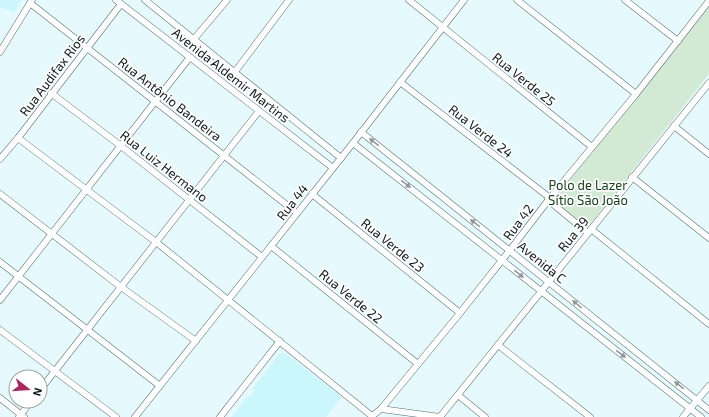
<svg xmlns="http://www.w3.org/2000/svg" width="709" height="417" viewBox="0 0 709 417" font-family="'Exo 2',sans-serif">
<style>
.built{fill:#caf6fc}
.green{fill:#d2e9d3}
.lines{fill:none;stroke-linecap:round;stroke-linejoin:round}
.street-casing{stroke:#547175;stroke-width:7}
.street{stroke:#fff;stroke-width:6}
.oneway{fill:#929798}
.labels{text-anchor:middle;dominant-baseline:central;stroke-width:3.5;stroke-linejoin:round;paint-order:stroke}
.street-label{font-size:13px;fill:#0c1819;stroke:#fff}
.park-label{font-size:13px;fill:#114418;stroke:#fff}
</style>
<rect width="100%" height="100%" fill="#e6fafd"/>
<g class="built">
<polygon points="0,0 22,0 14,13 8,9 6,10 0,7"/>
<polygon points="280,353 285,353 342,397 326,417 231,417 248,396 251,396 254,392 253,388"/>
</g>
<polygon class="green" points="709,7 709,74 587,228 554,200"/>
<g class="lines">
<g class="street-casing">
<g id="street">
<polyline points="116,0 333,168"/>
<polyline points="145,0 341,158"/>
<polyline points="409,0 592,147"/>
<polyline points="517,0 636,94"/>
<polyline points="625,0 678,41"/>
<polyline points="30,3 297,213"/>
<polyline points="194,39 227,0"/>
<polyline points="0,52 32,0"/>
<polyline points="234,73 289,0"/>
<polyline points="400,82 550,198"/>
<polyline points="51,93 121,146 262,257"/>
<polyline points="674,126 709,154"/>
<polyline points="361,132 709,410"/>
<polyline points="18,138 156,242 372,416"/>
<polyline points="353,143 701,417"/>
<polyline points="0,159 18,138 121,4"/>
<polyline points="632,177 709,238"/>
<polyline points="0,194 121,287 196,341"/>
<polyline points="312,194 460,313"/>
<polyline points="548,200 588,233"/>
<polyline points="591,229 709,324"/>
<polyline points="271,246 418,364"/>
<polyline points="0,262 160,386"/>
<polyline points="0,300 190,57"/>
<polyline points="0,330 116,417"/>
<polyline points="498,345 590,417"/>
<polyline points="40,390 259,111"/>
<polyline points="458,395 485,417"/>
<polyline points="0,398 24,417"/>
<polyline points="381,409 440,417"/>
<polyline points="372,416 381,409 460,313 510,250 550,198 636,94 709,1"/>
<polyline points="19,417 31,401"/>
<polyline points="135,417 353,143 464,0"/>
<polyline points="220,417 280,341"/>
<polyline points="440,417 709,83"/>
<polyline points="683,417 709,386"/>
</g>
</g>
<use href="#street" class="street"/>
</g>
<defs><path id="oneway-solid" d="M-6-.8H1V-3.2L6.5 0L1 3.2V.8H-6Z"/></defs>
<g class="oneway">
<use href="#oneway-solid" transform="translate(374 142) rotate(-142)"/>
<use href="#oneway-solid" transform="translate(406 184) rotate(38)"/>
<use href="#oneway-solid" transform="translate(475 223) rotate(-142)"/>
<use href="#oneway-solid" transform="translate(519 274) rotate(39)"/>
<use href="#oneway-solid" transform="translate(577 304) rotate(-141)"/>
<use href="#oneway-solid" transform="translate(621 354) rotate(38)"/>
<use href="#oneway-solid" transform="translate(679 385) rotate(-141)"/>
</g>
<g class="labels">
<g class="street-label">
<text transform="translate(52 75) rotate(-53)">Rua Audifax Rios</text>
<text transform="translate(231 75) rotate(38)">Avenida Aldemir Martins</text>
<text transform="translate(524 79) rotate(39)">Rua Verde 25</text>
<text transform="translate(170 99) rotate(38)">Rua Antônio Bandeira</text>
<text transform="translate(481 131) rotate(38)">Rua Verde 24</text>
<text transform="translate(164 166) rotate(38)">Rua Luiz Hermano</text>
<text transform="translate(292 202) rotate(-52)">Rua 44</text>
<text transform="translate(518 222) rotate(-53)">Rua 42</text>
<text transform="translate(573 234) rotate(-51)">Rua 39</text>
<text transform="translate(393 245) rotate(39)">Rua Verde 23</text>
<text transform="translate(542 262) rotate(39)">Avenida C</text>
<text transform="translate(351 296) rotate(39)">Rua Verde 22</text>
</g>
<g class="park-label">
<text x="588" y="185">Polo de Lazer<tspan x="588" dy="15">Sítio São João</tspan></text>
</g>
</g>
<g transform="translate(28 389) rotate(107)"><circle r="19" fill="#ffffff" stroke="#9ea3a3"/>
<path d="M0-3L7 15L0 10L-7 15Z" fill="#af2361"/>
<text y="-6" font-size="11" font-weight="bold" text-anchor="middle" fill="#0c1819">N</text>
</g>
</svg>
